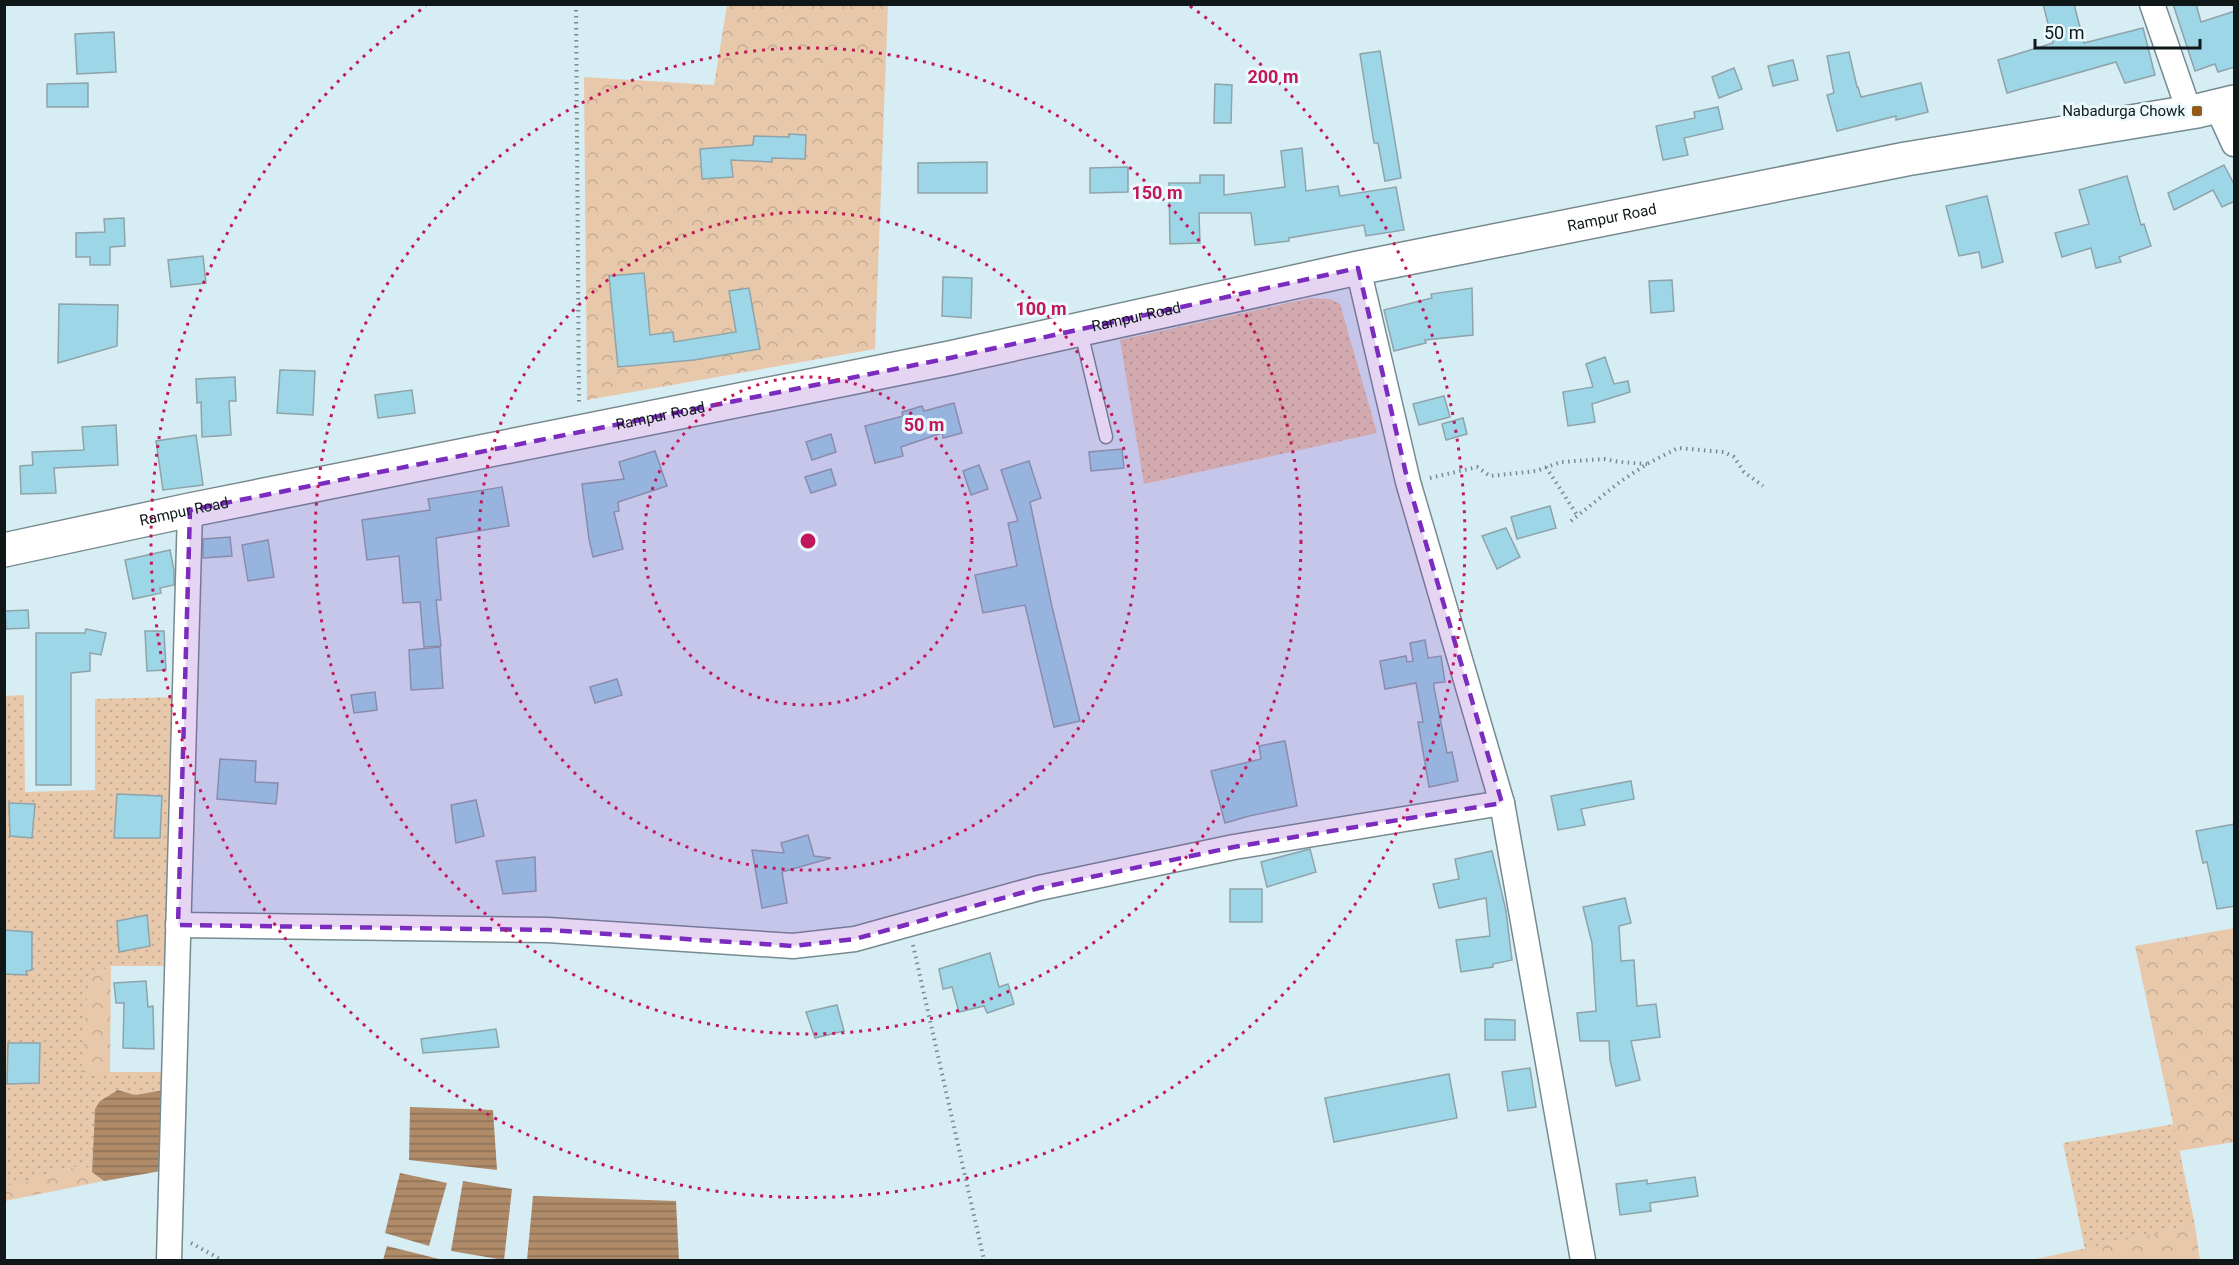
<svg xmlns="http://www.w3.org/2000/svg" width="2239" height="1265" viewBox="0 0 2239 1265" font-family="Roboto,sans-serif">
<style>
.grass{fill:url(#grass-dots)}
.forest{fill:url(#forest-crowns)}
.water{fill:url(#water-rules)}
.building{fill:#9dd6e7;stroke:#8ea3aa;stroke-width:1.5}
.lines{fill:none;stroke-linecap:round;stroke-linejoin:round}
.service-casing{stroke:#768a90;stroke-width:15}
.minor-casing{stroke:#768a90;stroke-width:27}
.secondary-casing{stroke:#768a90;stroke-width:36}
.path{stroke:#7a898e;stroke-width:4;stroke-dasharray:1.5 4.5;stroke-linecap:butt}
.service{stroke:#fff;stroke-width:12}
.minor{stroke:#fff;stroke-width:24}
.secondary{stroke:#fff;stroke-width:33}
.marked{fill:#7b2cbf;fill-opacity:0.2;stroke:#7b2cbf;stroke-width:4.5;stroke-dasharray:12 8;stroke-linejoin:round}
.ring{fill:none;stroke:#c2185b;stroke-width:3;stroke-dasharray:3 6}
.poi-dot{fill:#955a19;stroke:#ebf9fd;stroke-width:2}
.labels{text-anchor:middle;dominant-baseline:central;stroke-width:6;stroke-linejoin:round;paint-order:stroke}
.poi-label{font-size:15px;fill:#0f1719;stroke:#ebf9fd;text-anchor:end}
.street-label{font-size:15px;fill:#0f1719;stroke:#ebf9fd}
.centre{fill:#c2185b;stroke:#ebf9fd;stroke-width:3}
.ring-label{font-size:18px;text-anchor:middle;font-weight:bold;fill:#c2185b;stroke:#ebf9fd;stroke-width:6;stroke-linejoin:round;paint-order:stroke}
</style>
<defs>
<pattern id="grass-dots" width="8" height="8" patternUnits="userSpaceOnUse" patternTransform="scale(1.5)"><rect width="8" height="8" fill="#e8c8ab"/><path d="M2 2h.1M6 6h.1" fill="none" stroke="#c6ab93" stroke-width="1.8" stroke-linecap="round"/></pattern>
<pattern id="forest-crowns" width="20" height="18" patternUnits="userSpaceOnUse" patternTransform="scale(1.5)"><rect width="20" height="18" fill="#e8c8ab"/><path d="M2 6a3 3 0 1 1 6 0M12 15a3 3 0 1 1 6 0" fill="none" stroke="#c6ab93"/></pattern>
<pattern id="water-rules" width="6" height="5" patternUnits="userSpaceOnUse" patternTransform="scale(1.5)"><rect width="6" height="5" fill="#af8b6a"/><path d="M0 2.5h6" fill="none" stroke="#8d7156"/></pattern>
</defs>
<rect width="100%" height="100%" fill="#d7edf4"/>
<g class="grass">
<polygon points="1311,298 1330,299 1340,304 1377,433 1144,484 1120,340"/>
<path d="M24,695l1,97 70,-2v-91l83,-2 -12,269h-55l-22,12 -7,94h83l-1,18 -29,5 -17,-5 -23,19 -3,63 -7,-6c-26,3 -48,11 -72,22l-9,-6v-486z"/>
<polygon points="2174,1124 2195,1225 2085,1249 2063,1143"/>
</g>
<g class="forest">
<polygon points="727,5 888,5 875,349 587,400 584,77 714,85"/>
<polygon points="2234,928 2234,1142 2179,1151 2135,946"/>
<polygon points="111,966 110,1072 81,1072 89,978"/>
<path d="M85,1166l19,15 -99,20 -1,-19 9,5c24,-10 46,-18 72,-21z"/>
<polygon points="2195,1225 2200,1260 2031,1260"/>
</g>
<g class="water">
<polygon points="118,1090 135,1095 164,1090 161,1171 104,1181 92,1172 95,1109 100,1101"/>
<polygon points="410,1107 493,1110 497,1170 409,1160"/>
<polygon points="400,1173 447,1183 429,1246 385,1233"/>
<polygon points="463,1181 512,1189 504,1260 451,1251"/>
<polygon points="533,1196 676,1201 679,1260 527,1260"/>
<polygon points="387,1246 443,1260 383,1260"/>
</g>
<g class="building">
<polygon points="2043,4 2074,4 2084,43 2143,28 2155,75 2125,83 2116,62 2007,93 1998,60 2053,43"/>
<polygon points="2173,4 2196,4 2201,22 2235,11 2235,67 2218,72 2215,64 2195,71"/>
<polygon points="114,32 116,72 77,74 75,34"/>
<polygon points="1380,51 1401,178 1385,181 1378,143 1374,143 1360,54"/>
<polygon points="1849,52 1857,87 1858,87 1861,97 1921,83 1928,112 1896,120 1896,116 1837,131 1827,95 1834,93 1827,56"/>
<polygon points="1793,60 1798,80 1773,86 1768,66"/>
<polygon points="1734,68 1742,89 1719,98 1712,77"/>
<polygon points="88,83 88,107 47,107 47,84"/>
<polygon points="1215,84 1232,85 1231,123 1214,123"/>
<polygon points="1718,107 1723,129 1684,138 1688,155 1663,160 1656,126 1695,118 1694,112"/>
<polygon points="789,134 806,135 805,159 772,158 772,162 731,160 733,177 702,179 700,149 753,145 754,136 789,137"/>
<polygon points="1302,148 1306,191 1338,186 1340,196 1396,187 1404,230 1366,236 1364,225 1289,238 1289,241 1255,245 1251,213 1199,213 1200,243 1170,244 1169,183 1200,183 1200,175 1224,175 1224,195 1285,187 1281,151"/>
<polygon points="987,162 987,193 918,193 918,163"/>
<polygon points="2224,165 2235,186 2235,201 2222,207 2213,190 2174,210 2168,193"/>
<polygon points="1128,167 1128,192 1090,193 1090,168"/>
<polygon points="2127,176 2141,225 2144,224 2151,246 2119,257 2121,262 2096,268 2091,248 2062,257 2055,233 2089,224 2079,190"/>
<polygon points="1987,196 2003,262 1982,268 1979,252 1959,256 1946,206"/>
<polygon points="124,218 125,246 110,247 110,265 90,265 90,257 76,257 76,233 105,232 104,219"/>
<polygon points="203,256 206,283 171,287 168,260"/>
<polygon points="644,273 650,335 673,332 674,342 736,332 729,291 749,288 760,349 694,360 618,367 609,276"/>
<polygon points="943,277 972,278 971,318 942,316"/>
<polygon points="1672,280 1674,311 1651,313 1649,281"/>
<polygon points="1472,288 1473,335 1425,340 1426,343 1394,351 1384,310 1432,298 1431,294"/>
<polygon points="59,304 118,305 117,346 58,363"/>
<polygon points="1605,357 1614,384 1628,381 1630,392 1592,404 1595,422 1568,426 1563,392 1593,387 1586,364"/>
<polygon points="280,370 315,371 313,415 277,413"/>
<polygon points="235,377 236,401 229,401 231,435 202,437 201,402 197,403 196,379"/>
<polygon points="412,390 415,413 378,418 375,395"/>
<polygon points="1444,396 1450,417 1419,425 1413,404"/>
<polygon points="954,403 962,433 943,438 942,433 901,447 903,456 875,463 865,426 903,416 902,412 922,406 924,411"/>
<polygon points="1463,418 1467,434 1446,440 1442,424"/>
<polygon points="116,425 118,465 54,468 56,493 21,494 20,466 33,465 32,452 84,450 82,427"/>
<polygon points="831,434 836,452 812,460 806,442"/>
<polygon points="196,435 203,485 163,490 156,441"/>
<polygon points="1122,449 1124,468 1091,471 1089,452"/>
<polygon points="655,451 667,486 618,502 619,511 614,512 623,549 593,557 589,539 582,484 624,479 619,462"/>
<polygon points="1029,461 1041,498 1030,502 1052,607 1080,721 1054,727 1025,605 983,613 975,575 1017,566 1008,523 1018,521 1001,470"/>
<polygon points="979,465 988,489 971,495 963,471"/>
<polygon points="831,469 836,485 811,493 805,477"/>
<polygon points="502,487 509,526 436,538 441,600 436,600 441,646 424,647 420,602 403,603 399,556 367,560 362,520 430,510 428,499"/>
<polygon points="1550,506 1556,528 1517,539 1511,517"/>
<polygon points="1506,528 1520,557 1497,569 1482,536"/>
<polygon points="230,537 232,556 203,558 203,539"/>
<polygon points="268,540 274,577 248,581 242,545"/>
<polygon points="170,550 174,570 174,585 160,588 161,593 133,599 125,560"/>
<polygon points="28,610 29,628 6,629 5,611"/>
<polygon points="86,629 106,633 101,655 90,653 90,671 71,673 71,785 36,785 36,633 85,633"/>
<polygon points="145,631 164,631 166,670 147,671"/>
<polygon points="1425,640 1428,658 1441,656 1445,682 1434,683 1434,688 1447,753 1452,752 1458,781 1429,787 1418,722 1423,722 1416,683 1385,689 1380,661 1406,656 1407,662 1413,661 1410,643"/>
<polygon points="440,647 443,688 411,690 409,650"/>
<polygon points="617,679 622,695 595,703 590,687"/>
<polygon points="375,692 377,710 354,713 351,695"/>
<polygon points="1285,741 1297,806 1249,816 1225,823 1211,771 1261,759 1259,746"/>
<polygon points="220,759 256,761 255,782 278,783 276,804 217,799"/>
<polygon points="1631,781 1634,799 1581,809 1585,825 1558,830 1551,796"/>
<polygon points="117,794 162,796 160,838 114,838"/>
<polygon points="476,800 484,836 456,843 451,805"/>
<polygon points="9,803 35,804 32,838 10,836"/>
<polygon points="2235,824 2235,906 2217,909 2207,862 2203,863 2196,831"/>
<polygon points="808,835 814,856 831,858 782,872 787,903 762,908 752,850 784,853 781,843"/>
<polygon points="1310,849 1316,872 1267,887 1261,862"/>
<polygon points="1492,851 1506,911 1512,960 1493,964 1493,967 1461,972 1456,940 1490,936 1486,898 1439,908 1433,884 1459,879 1455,859"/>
<polygon points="535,857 536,891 503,894 496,861"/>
<rect x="1230" y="889" width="32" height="33"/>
<polygon points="1625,898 1631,923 1619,926 1621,961 1634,960 1637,1006 1656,1004 1660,1037 1631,1041 1640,1080 1616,1086 1610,1060 1609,1041 1580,1041 1577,1013 1596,1011 1592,943 1583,907"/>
<polygon points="147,915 150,946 119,952 117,921"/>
<polygon points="4,930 32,932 32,970 26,971 27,975 4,974"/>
<polygon points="990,953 999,987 1008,984 1014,1004 987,1013 984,1006 959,1012 952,987 943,989 939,969"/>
<polygon points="146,981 148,1007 153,1006 154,1049 123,1048 124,1003 116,1003 114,983"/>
<polygon points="837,1005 844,1031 815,1038 806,1012"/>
<polygon points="1485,1019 1515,1020 1515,1040 1485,1040"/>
<polygon points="496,1029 499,1047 423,1053 421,1039"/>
<polygon points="8,1043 40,1043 39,1083 7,1084"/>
<polygon points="1530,1068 1536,1107 1508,1111 1502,1072"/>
<polygon points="1449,1074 1457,1118 1334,1142 1325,1098"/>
<polygon points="1695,1177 1698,1196 1650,1203 1651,1211 1620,1215 1616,1184 1647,1180 1647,1184"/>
</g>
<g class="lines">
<g class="service-casing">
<polyline id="service" points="1081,332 1106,437"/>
</g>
<g class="minor-casing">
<g id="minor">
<polyline points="2152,4 2189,111"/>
<polyline points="2217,107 2234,144"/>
<polyline points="1358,268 1408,482 1502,803 1583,1260"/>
<polyline points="178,925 548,930 793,946 855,939 1039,888 1234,847 1502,803"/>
<polyline points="169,1260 190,510"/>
</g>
</g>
<g class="secondary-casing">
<g id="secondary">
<path id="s1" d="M4,550l186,-40 760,-152 408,-90 548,-109 291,-48 37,-9"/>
</g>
</g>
<g class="path">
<polyline points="576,4 579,404"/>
<polyline points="1546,467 1577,515"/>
<polyline points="1430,478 1477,467 1490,476 1536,471 1561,462 1604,459 1620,462 1647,464"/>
<polyline points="1571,521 1621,481 1647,464 1678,448 1724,452 1734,457 1744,472 1763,486"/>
<polyline points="913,945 984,1260"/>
<polyline points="191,1243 222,1260"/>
</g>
<use href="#service" class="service"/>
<use href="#minor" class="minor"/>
<use href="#secondary" class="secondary"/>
</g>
<path class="marked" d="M1358,268l50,214 94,321 -268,44 -195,41 -184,51 -62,7 -245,-16 -370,-5 12,-415 760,-152z"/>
<g class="ring">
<circle cx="808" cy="541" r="164"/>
<circle cx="808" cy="541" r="329"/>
<circle cx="808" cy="541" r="493"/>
<path d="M1190 6A657 657 0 1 1 426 6"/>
</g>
<rect class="poi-dot" x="2191" y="105" width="12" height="12" rx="3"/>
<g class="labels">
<g class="poi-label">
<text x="2185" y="111">Nabadurga Chowk</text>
</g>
<g class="street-label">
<text stroke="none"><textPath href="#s1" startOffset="1642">Rampur Road</textPath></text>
<text stroke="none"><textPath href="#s1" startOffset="1156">Rampur Road</textPath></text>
<text stroke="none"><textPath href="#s1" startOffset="670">Rampur Road</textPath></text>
<text stroke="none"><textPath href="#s1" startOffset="184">Rampur Road</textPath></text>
</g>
</g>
<circle cx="808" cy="541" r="9" class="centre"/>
<g class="ring-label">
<text x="1273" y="83">200 m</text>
<text x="1157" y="199">150 m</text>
<text x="1041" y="315">100 m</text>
<text x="924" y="431">50 m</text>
</g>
<rect width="2239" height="1265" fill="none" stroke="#0f1719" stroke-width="12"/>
<path d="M2035 39v9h165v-9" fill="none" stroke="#0f1719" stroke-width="3"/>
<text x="2044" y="39" font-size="18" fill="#0f1719" stroke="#ebf9fd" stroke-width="4.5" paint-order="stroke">50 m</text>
</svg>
